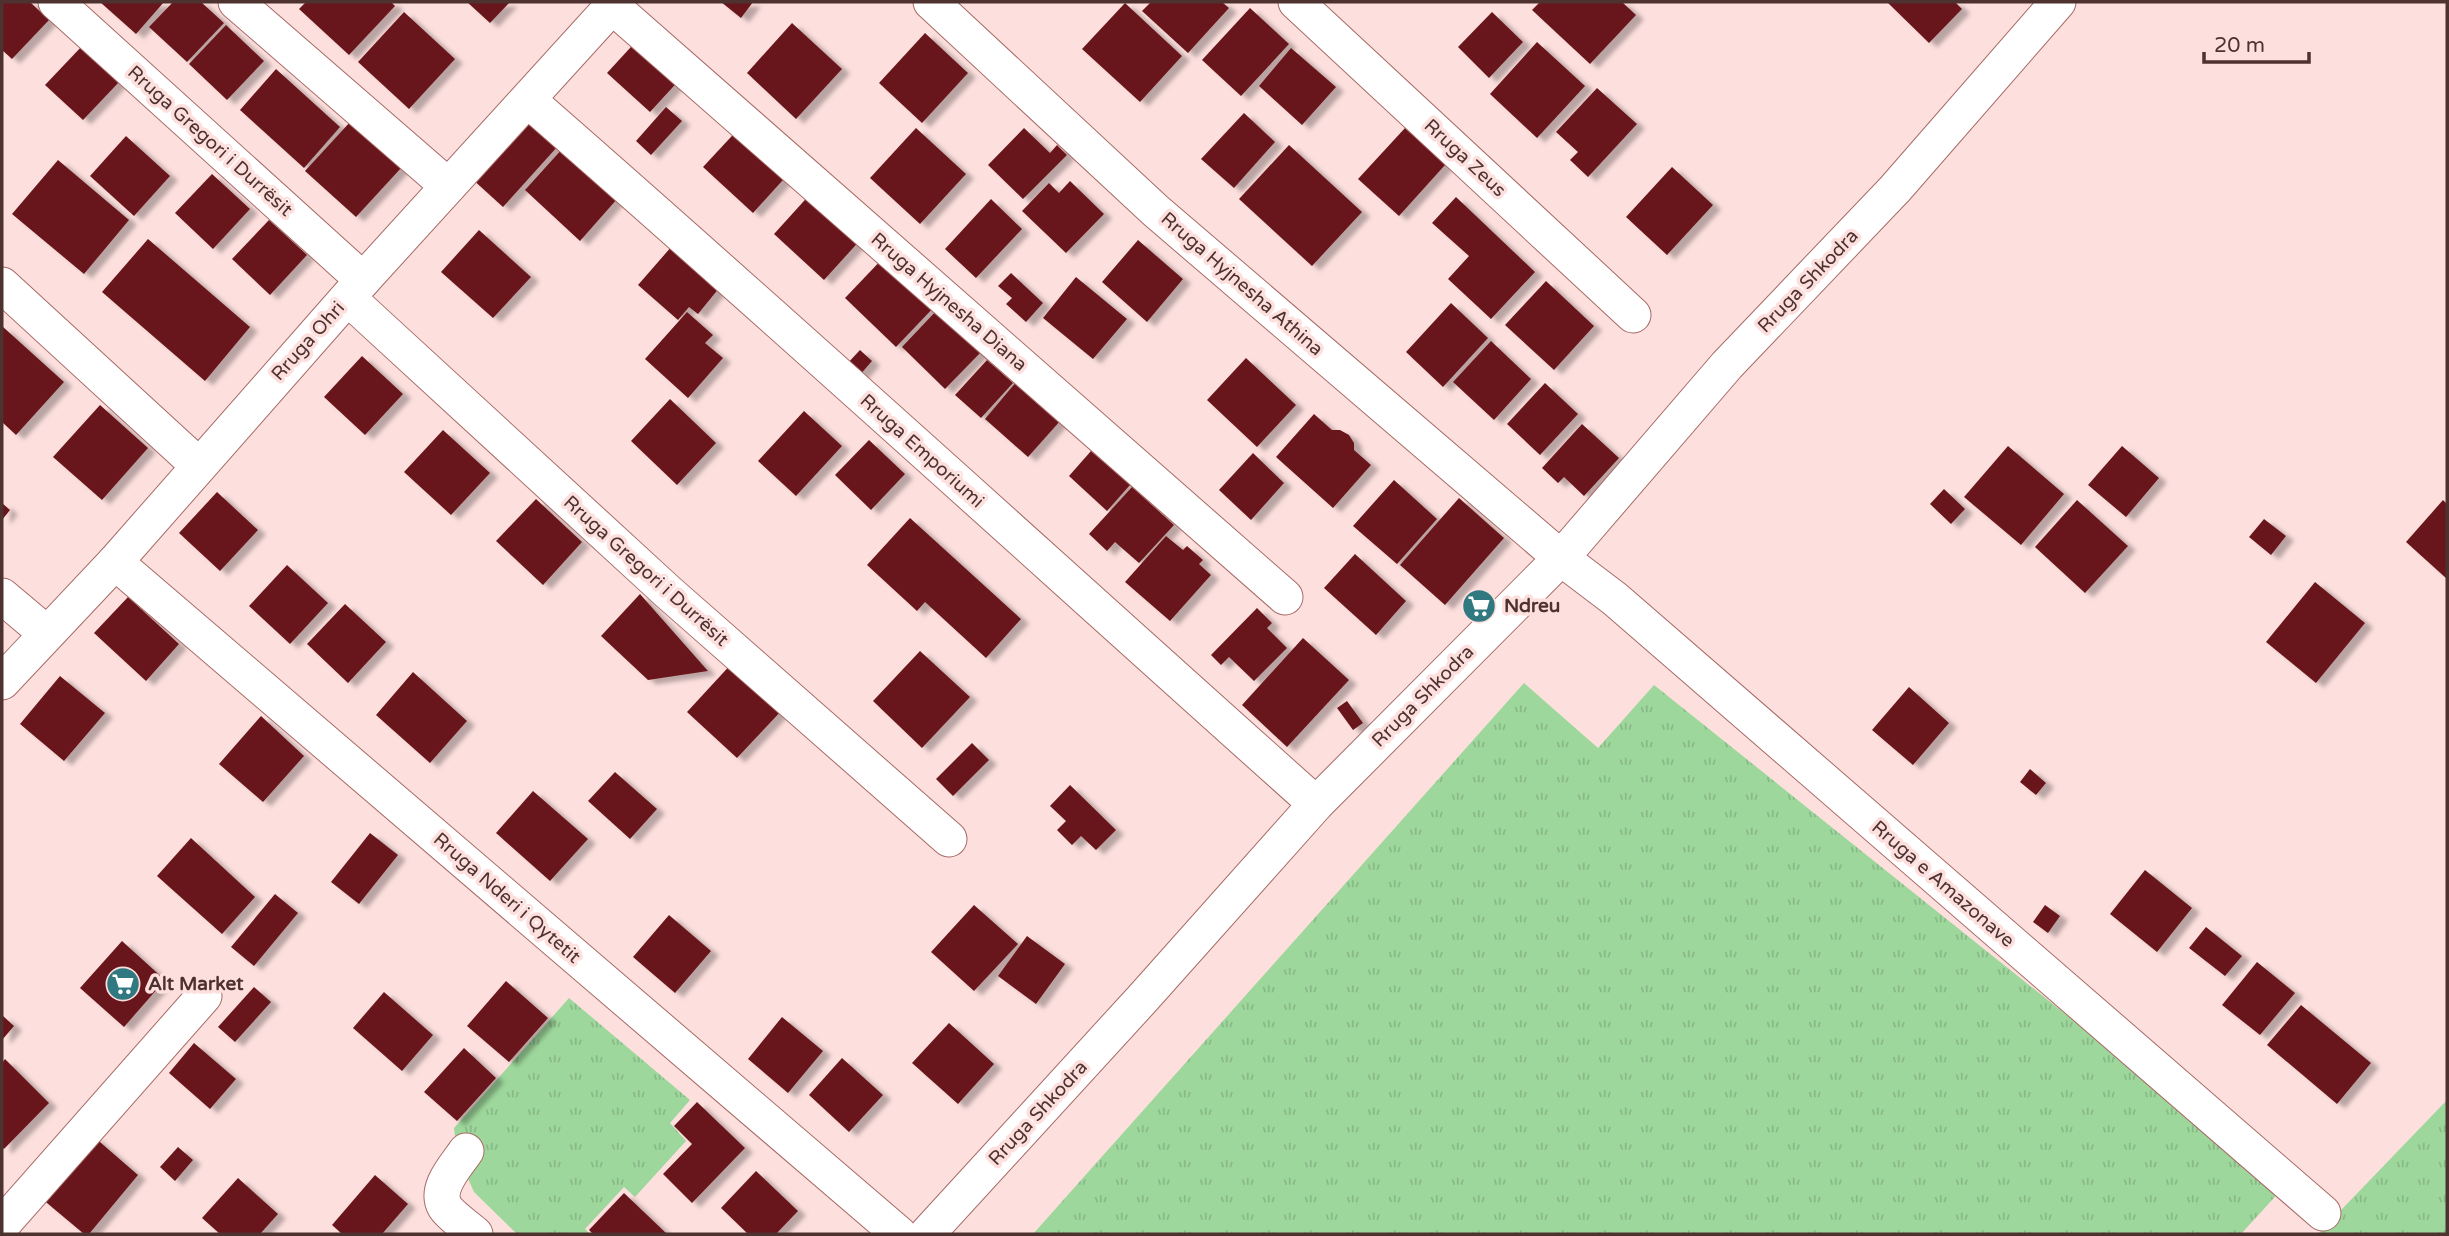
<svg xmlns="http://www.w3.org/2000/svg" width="2449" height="1236" viewBox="0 0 2449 1236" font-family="'Varela Round',sans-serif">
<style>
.grass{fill:url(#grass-tufts)}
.building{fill:#68181b;filter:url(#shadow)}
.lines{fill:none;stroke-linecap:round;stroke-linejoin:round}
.minor-casing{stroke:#a76a66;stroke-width:37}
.minor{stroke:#fff;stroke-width:35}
.labels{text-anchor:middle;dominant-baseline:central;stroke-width:7;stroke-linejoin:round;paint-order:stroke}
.street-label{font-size:19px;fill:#4d3230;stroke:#fde0de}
.poi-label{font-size:19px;font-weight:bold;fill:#4d3230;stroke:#fde0de;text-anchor:start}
</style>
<defs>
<pattern id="grass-tufts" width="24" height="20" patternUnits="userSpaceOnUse" patternTransform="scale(1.75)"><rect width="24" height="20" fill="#9dd79b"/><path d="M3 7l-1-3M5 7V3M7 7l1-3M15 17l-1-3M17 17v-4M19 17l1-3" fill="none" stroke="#89b986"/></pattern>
<filter id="shadow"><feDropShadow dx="8" dy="4.5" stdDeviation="2" flood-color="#0004"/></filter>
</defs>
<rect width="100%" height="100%" fill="#fde0de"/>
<g class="grass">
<polygon points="1524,683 1598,748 1654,685 2283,1188 2241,1234 1033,1234"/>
<polygon points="569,998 690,1100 670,1123 686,1141 635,1197 624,1187 585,1229 590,1234 517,1234 474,1192 457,1154 454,1128"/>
<polygon points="2447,1100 2447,1234 2318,1234"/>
</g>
<g class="building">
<polygon points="2,2 30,2 49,20 12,59 2,50"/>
<polygon points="100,2 164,2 136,34"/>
<polygon points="173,2 201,2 224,23 187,62 149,27"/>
<polygon points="306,2 391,2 395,6 349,55 299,9"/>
<polygon points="467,2 510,2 490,23"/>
<polygon points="721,2 753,2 741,18"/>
<polygon points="1151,2 1222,2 1229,8 1188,53 1142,11"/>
<polygon points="1540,2 1622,2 1636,15 1590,64 1532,10"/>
<polygon points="1887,2 1955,2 1962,9 1929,43"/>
<polygon points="1125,3 1182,56 1140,102 1082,49"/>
<polygon points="1250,8 1289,44 1241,96 1202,60"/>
<polygon points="404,12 455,59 409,109 358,62"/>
<polygon points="1492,12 1523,42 1489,78 1458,47"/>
<polygon points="792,23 842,69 796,119 747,73"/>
<polygon points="226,25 264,61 227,100 189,64"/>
<polygon points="925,33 968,73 922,123 879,83"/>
<polygon points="641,36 683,76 650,112 607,73"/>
<polygon points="1537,42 1585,86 1537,138 1490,94"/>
<polygon points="83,45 120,81 83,120 45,85"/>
<polygon points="1291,48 1336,87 1302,125 1259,86"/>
<polygon points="276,69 340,127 304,168 240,110"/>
<polygon points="1597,88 1637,124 1588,177 1570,160 1578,152 1556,132"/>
<polygon points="666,107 682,121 651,155 636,141"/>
<polygon points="1244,113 1275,142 1234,188 1201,159"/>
<polygon points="525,116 558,146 503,207 470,177"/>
<polygon points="351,121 402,167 356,217 305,171"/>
<polygon points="743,124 792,170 753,213 703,167"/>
<polygon points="916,128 966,174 920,224 870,178"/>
<polygon points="1024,128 1050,153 1057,145 1067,155 1023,199 988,165"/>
<polygon points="1405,128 1445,165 1399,216 1358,179"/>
<polygon points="126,136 170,176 134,216 90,176"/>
<polygon points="1289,145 1362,212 1312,266 1239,199"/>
<polygon points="563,148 618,198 580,241 525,190"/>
<polygon points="58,160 129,220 84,274 12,214"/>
<polygon points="1672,167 1713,205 1667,255 1626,217"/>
<polygon points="212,174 250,209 213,249 175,213"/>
<polygon points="1070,181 1104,214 1066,253 1022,211 1049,183 1059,193"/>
<polygon points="813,191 863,237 824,280 774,234"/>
<polygon points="1456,197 1535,272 1491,319 1448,279 1469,256 1432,223"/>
<polygon points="991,199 1022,229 976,278 945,249"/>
<polygon points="269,220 307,255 270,295 232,259"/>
<polygon points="479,230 531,277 493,318 441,272"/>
<polygon points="148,239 250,327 205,381 102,292"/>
<polygon points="1138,240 1183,279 1147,322 1102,282"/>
<polygon points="672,246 720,287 698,314 689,307 678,320 638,285"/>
<polygon points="886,255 937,304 896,347 845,298"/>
<polygon points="1011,273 1043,303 1026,322 1006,304 1012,298 998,286"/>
<polygon points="1076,277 1127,319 1093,359 1043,318"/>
<polygon points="1546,281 1594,326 1554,370 1505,325"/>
<polygon points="1451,303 1488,338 1443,387 1406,352"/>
<polygon points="938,309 982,351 945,389 902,347"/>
<polygon points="687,312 713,335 705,343 723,358 688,398 645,359"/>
<polygon points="2,326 64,382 16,435 2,422"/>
<polygon points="1491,341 1531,379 1494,420 1453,382"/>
<polygon points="860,350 872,361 859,376 846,365"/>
<polygon points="362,356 403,394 365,435 324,397"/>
<polygon points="1246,358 1296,405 1257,447 1207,400"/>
<polygon points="987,360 1013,383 981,418 955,395"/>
<polygon points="1017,381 1061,420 1028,457 985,419"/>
<polygon points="1545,383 1578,414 1540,455 1507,424"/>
<polygon points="670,399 716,443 677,485 631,441"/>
<polygon points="100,405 148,448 102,500 53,457"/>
<polygon points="804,411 842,446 796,496 758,461"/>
<polygon points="1314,414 1332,430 1340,430 1349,435 1354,443 1354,450 1371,465 1333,508 1276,457"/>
<polygon points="1582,424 1619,458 1584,496 1564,477 1558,483 1542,468"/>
<polygon points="443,430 490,473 451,515 404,472"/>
<polygon points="869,440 905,474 871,510 835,475"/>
<polygon points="2008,446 2064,494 2021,545 1964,497"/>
<polygon points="2122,446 2159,478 2126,517 2088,485"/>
<polygon points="1091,451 1130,485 1107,511 1069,476"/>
<polygon points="1253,453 1284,483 1251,520 1219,490"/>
<polygon points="1394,480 1437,519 1397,564 1353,526"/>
<polygon points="1132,487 1174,525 1139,563 1115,542 1107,551 1089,534"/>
<polygon points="1944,489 1965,509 1951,524 1930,504"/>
<polygon points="217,492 258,530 220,571 179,533"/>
<polygon points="1459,498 1504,538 1445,605 1400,565"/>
<polygon points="536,499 582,542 543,585 496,541"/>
<polygon points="2077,500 2128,546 2085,593 2035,547"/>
<polygon points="2443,500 2447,504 2447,579 2406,542"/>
<polygon points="2,503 10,510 2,520"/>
<polygon points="910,518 1021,619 986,658 925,602 917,611 867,565"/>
<polygon points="2264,519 2286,536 2271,555 2249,537"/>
<polygon points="1166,536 1183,550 1187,546 1203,560 1199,564 1211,575 1170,621 1125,582"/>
<polygon points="1355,554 1406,601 1376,635 1324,588"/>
<polygon points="287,565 328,603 290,644 249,606"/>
<polygon points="2315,582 2365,623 2316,683 2266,642"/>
<polygon points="640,594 708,671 648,680 601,636"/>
<polygon points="128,597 179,644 146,681 94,633"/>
<polygon points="345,604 386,642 348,683 307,644"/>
<polygon points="1257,608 1272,623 1267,628 1287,648 1254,681 1229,657 1221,665 1211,655"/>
<polygon points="1303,638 1349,680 1287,747 1242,705"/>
<polygon points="920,651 970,697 922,748 873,701"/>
<polygon points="734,661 784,708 737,758 687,712"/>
<polygon points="413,672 467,721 430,763 376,715"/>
<polygon points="60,676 105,713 64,761 20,724"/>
<polygon points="1909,687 1949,723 1913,765 1872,730"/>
<polygon points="1347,701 1363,723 1353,730 1337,708"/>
<polygon points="261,716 304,756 263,802 219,764"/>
<polygon points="972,743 989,760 953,796 936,779"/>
<polygon points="2030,769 2046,783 2036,795 2020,782"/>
<polygon points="615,772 657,809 630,839 588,801"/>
<polygon points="1070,785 1116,830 1096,850 1081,836 1072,845 1057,830 1066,821 1050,806"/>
<polygon points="533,791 588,839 550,881 496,833"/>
<polygon points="370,833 398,855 359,904 331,882"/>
<polygon points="191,838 255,897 222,934 157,876"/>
<polygon points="2145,870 2192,908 2157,952 2110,914"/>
<polygon points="275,894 298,913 254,966 231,947"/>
<polygon points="974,905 1018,944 974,991 931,952"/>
<polygon points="2045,905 2060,916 2048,933 2033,922"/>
<polygon points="669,915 711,951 675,993 633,957"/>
<polygon points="2206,927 2242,956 2225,976 2189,948"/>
<polygon points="1027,936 1065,964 1036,1004 998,976"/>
<polygon points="122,941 165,980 124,1027 80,988"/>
<polygon points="2257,962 2295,993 2260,1035 2222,1005"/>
<polygon points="506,981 548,1018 509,1062 467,1026"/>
<polygon points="254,987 271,1002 235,1042 218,1027"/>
<polygon points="384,992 433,1035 402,1071 353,1028"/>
<polygon points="2301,1005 2371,1063 2337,1104 2267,1045"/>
<polygon points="2,1015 14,1026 2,1040"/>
<polygon points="782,1017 823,1051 788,1093 748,1059"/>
<polygon points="949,1023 994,1064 958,1104 912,1063"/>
<polygon points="194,1043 236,1079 210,1109 169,1073"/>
<polygon points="464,1048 496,1078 457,1121 424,1092"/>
<polygon points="842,1058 883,1095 849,1132 809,1095"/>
<polygon points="5,1059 49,1103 4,1149 2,1147 2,1063"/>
<polygon points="697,1102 745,1148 692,1203 663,1174 692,1144 674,1126"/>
<polygon points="93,1136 138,1175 89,1234 84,1234 41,1198"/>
<polygon points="178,1147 193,1160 175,1181 160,1167"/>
<polygon points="756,1171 798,1211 776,1234 748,1234 721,1208"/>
<polygon points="375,1175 408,1204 382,1234 342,1234 332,1225"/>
<polygon points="238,1178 278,1214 260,1234 220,1234 202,1218"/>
<polygon points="624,1193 667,1234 593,1234 589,1230"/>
</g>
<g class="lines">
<g class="minor-casing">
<g id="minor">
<polyline points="56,2 363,280"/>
<polyline points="236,2 448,186"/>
<polyline points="931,2 1156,211 1561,558 1615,599 2323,1213"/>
<polyline points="1296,2 1633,315"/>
<polyline points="612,6 1285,597"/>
<path d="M528,100c265,231 525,469 788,704"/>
<polyline points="2,285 198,465"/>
<polyline points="348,298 668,592 949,839"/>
<polyline points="115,562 899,1234"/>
<polyline points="2,596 46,633"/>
<polyline points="2,682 115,562 363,280 616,2"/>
<path d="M466,1151c-10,15 -32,37 -21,56 5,8 23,21 30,27"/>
<polyline points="2,1225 204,996"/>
<polyline points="927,1234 1144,997 1316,804 1561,558 1727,365 1895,189 2058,2"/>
</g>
</g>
<use href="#minor" class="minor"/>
</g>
<defs>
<g id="supermarket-disc" transform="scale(1.75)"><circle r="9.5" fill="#317980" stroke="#fde0de"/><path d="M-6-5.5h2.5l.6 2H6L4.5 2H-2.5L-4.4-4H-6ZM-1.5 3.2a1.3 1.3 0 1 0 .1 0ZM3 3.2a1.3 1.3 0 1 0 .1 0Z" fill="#fff"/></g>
</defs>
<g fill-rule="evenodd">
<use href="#supermarket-disc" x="1479" y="606"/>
<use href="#supermarket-disc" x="123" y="984"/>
</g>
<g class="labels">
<g class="street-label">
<text transform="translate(210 141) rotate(42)">Rruga Gregori i Durrësit</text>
<text transform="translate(1465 158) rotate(43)">Rruga Zeus</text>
<text transform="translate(1808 281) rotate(-46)">Rruga Shkodra</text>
<text transform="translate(1242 284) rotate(41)">Rruga Hyjnesha Athina</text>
<text transform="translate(949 302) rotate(41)">Rruga Hyjnesha Diana</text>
<text transform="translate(308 341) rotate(-48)">Rruga Ohri</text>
<text transform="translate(922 451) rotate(42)">Rruga Emporiumi</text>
<text transform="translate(646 571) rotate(42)">Rruga Gregori i Durrësit</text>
<text transform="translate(1423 696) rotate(-45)">Rruga Shkodra</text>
<text transform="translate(1943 884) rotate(41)">Rruga e Amazonave</text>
<text transform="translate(507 898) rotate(41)">Rruga Nderi i Qytetit</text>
<text transform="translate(1038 1113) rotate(-47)">Rruga Shkodra</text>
</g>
<g class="poi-label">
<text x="1504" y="606">Ndreu</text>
<text x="148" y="984">Alt Market</text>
</g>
</g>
<rect width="2449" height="1236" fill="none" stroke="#4d3230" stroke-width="7"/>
<path d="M2204 52v10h105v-10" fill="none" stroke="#4d3230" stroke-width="3.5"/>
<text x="2214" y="52" font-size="21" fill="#4d3230" stroke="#fde0de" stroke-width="5" paint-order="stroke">20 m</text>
</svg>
